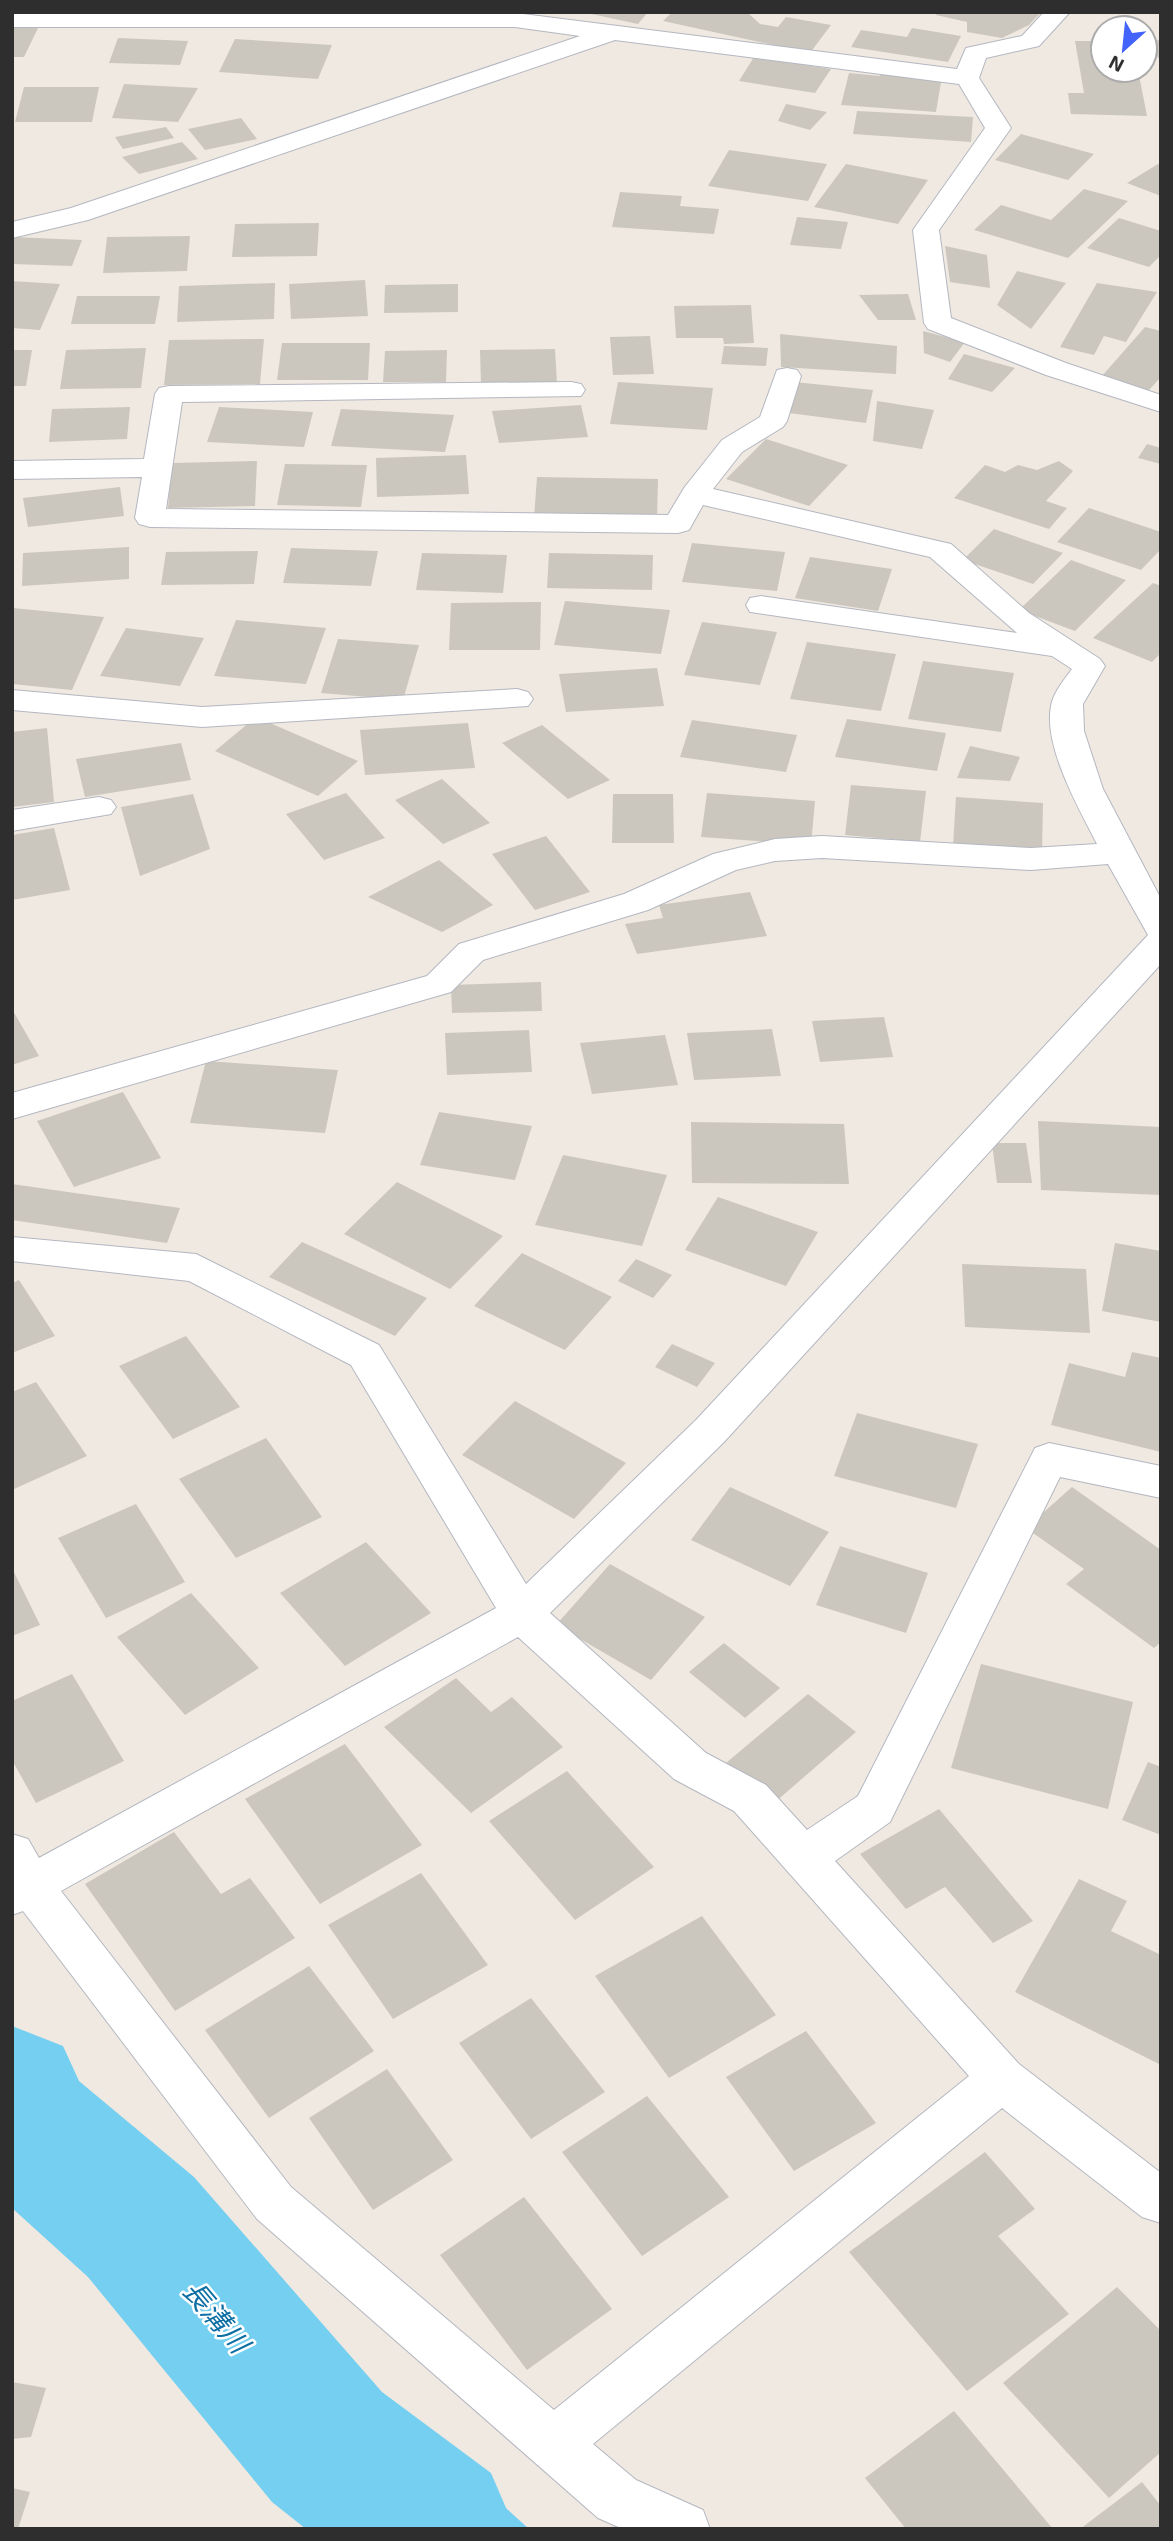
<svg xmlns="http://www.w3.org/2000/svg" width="1173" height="2541" viewBox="0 0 1173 2541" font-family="'Exo 2','Noto Sans JP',sans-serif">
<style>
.water{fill:#75cff0}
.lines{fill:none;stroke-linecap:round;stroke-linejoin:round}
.river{fill:#75cff0;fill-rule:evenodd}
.building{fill:#cbc7bf}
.minor-casing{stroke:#b4b7c1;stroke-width:2}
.minor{fill:#fff;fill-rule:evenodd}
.labels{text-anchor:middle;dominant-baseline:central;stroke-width:5;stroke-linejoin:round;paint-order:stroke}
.near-water-label{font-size:28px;font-style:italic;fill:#0d6fa3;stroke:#fff}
</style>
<rect width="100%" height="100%" fill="#efe9e1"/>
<polygon class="water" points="486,2490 529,2529 455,2529"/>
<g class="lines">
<polygon class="river" points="12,2026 63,2046 79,2081 194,2177 382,2392 491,2473 515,2529 306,2529 272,2502 88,2277 12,2208"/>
</g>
<g class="building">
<polygon points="582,12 648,12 638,24"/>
<polygon points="672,12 747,12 760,24 778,27 786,17 831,25 810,53 663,21"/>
<polygon points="938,12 1041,12 1029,25 1002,38 967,32 967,22 936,15"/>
<polygon points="40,24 24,57 12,57 12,26"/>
<polygon points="912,28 961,36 948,62 851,47 861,30 907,37"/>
<polygon points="118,38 188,41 180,65 109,63"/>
<polygon points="235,39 332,45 318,79 219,72"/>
<polygon points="1161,40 1161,61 1145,41"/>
<polygon points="1075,41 1103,41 1103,70 1138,70 1147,116 1071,114 1068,93 1084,93"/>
<polygon points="754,57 831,69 815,93 739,81"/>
<polygon points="881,70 942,76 936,112 841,105 849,73 880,76"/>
<polygon points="124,84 198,88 178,122 112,118"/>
<polygon points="24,87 99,87 92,122 15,122"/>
<polygon points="786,104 827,112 810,130 778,121"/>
<polygon points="857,111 973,117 971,142 853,134"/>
<polygon points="241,118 257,139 205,150 188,129"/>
<polygon points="166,127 174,138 123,149 115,137"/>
<polygon points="1021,134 1094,154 1068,180 995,160"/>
<polygon points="182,142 198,159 139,174 122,157"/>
<polygon points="729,150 827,164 808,201 708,186"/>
<polygon points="846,164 928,180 898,224 814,207"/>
<polygon points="1158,164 1161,165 1161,196 1127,183"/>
<polygon points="1084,189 1128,201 1068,258 974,230 1001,205 1051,220"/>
<polygon points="620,192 682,196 680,206 719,209 714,234 612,227"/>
<polygon points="797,217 848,222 841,249 790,245"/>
<polygon points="1119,218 1161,231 1161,255 1149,267 1087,248"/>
<polygon points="319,223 317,256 232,257 235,224"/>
<polygon points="190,236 187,271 103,273 107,237"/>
<polygon points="13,237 82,240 72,266 12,264"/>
<polygon points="945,246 987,255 990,288 950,282"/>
<polygon points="1017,271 1066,283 1031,329 997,305"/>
<polygon points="365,280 368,316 291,319 289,284"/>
<polygon points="12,281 60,284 40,330 12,328"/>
<polygon points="275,283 274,319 177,322 179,286"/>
<polygon points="1097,283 1157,292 1126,342 1104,336 1094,355 1060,347"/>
<polygon points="458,284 458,312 384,313 385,285"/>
<polygon points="908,294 916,320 878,320 859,295"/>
<polygon points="77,296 160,296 155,324 71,324"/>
<polygon points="751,305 754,343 724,344 723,338 676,338 674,306"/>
<polygon points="1145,327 1161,331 1161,377 1149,390 1102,376"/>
<polygon points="923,331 965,342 950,362 924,353"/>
<polygon points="780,334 897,346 896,374 781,367"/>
<polygon points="650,336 654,374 613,375 610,337"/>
<polygon points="264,339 260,384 164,385 169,340"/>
<polygon points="282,343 370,343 368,380 277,380"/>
<polygon points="724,346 768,348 766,366 721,364"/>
<polygon points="146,348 141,388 60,389 66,350"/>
<polygon points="555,349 557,383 481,384 480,350"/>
<polygon points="12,350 32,350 26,386 12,386"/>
<polygon points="447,350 446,382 383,382 385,351"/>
<polygon points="964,354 1015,368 992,392 948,379"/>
<polygon points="618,382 713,388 707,430 610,424"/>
<polygon points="794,382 873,390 866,423 789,413"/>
<polygon points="877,401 934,410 922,449 873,441"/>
<polygon points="581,405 588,437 499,443 492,411"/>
<polygon points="130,407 127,439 49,442 52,409"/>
<polygon points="219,407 313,412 304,447 207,442"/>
<polygon points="341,409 454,415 445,452 331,446"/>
<polygon points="766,439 848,465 809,506 726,479"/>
<polygon points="1147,444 1161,448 1161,464 1138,458"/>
<polygon points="466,455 469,494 377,497 376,458"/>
<polygon points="257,461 255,506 168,508 172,463"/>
<polygon points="1059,461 1073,471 1046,501 1067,508 1049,529 954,498 985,465 1005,472 1018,465 1037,470"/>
<polygon points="285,464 367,465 361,507 277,505"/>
<polygon points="537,477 658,479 657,521 534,518"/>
<polygon points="120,487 124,516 28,527 23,498"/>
<polygon points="1089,508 1161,532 1161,549 1141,570 1057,542"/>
<polygon points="994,529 1063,553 1033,584 963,560"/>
<polygon points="692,543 785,552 777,591 682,582"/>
<polygon points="129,547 129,579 22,586 23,553"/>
<polygon points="291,548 378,551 371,586 283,583"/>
<polygon points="258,551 254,584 161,585 166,552"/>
<polygon points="422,553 507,555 503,593 416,590"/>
<polygon points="549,553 653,555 652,590 547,588"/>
<polygon points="810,557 892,569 878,611 795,598"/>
<polygon points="1071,560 1126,580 1075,631 1019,610"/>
<polygon points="1153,583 1161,586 1161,653 1152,662 1093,638"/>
<polygon points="565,601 670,610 661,654 554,645"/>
<polygon points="541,602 540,650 449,650 451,603"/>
<polygon points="13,608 104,617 72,690 12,684"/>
<polygon points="236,620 326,628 306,684 214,676"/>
<polygon points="702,622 777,632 760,685 684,675"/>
<polygon points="126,628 204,638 180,686 100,676"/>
<polygon points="338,639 419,645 403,700 321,693"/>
<polygon points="807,642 896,654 881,711 790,699"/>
<polygon points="923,661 1014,673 1001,732 908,719"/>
<polygon points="657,668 664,706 566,712 559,674"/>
<polygon points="256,717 358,761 318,796 215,751"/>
<polygon points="847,719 946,733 937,771 835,757"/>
<polygon points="692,720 797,735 786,772 680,757"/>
<polygon points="468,723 475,768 365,775 360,730"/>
<polygon points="542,725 610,780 568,799 502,743"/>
<polygon points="47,728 54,802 12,807 12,732"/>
<polygon points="181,743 191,780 85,797 76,759"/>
<polygon points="970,746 1020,757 1010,781 957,778"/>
<polygon points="442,779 490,823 443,844 395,800"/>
<polygon points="851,785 926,791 920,842 845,835"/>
<polygon points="346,793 385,838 324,860 286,814"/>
<polygon points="707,793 815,801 811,845 701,837"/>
<polygon points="193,794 210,849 140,876 121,807"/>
<polygon points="613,794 673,794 674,843 612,843"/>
<polygon points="956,797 1043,803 1042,852 953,846"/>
<polygon points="54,828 70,890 12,900 12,835"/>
<polygon points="546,836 590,892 535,910 492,854"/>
<polygon points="439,860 493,905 442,932 368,897"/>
<polygon points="750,892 767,936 637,954 625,924 663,918 659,905"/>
<polygon points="541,982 542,1011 452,1013 451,985"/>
<polygon points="12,1009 39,1056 12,1065"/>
<polygon points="884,1017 893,1057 820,1062 812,1021"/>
<polygon points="772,1029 781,1076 694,1080 687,1033"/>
<polygon points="529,1030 532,1072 447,1075 445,1033"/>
<polygon points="665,1035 678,1085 592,1094 580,1043"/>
<polygon points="206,1061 338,1070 325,1133 190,1123"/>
<polygon points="123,1092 161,1158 74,1187 37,1121"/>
<polygon points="439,1112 532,1126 515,1180 420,1165"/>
<polygon points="1038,1121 1161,1127 1161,1195 1041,1190"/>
<polygon points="691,1122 844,1124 849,1184 692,1183"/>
<polygon points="992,1143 1026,1143 1032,1183 997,1183"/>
<polygon points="563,1155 667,1175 642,1246 535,1225"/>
<polygon points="397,1182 503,1236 450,1289 344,1234"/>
<polygon points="12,1184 180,1208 167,1243 12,1220"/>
<polygon points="718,1197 818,1232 786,1286 685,1250"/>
<polygon points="302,1242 427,1298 395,1336 269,1277"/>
<polygon points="1115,1243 1161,1251 1161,1322 1102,1311"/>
<polygon points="522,1253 612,1297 565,1350 474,1306"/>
<polygon points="636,1259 672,1275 653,1298 618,1281"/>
<polygon points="962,1264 1086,1269 1090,1333 965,1327"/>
<polygon points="19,1280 55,1336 12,1353 12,1283"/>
<polygon points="186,1336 240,1407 173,1439 119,1366"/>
<polygon points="672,1344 715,1363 697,1387 655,1367"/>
<polygon points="1132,1352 1161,1358 1161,1452 1051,1425 1069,1363 1125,1377"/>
<polygon points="36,1382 87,1456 14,1489 12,1392"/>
<polygon points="515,1401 626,1463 574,1519 462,1455"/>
<polygon points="857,1413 978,1444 956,1508 834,1476"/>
<polygon points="266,1438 322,1517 236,1558 179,1479"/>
<polygon points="730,1487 829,1532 790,1586 691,1540"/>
<polygon points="1072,1487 1161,1550 1161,1642 1154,1648 1066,1584 1084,1569 1026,1528"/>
<polygon points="136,1504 185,1582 106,1618 58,1538"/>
<polygon points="366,1542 431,1613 345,1666 280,1593"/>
<polygon points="840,1546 928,1573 906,1633 816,1605"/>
<polygon points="610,1564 705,1617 651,1680 556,1625"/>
<polygon points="12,1568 40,1625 12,1636"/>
<polygon points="191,1593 259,1668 185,1715 117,1637"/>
<polygon points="724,1643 780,1688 745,1718 689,1672"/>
<polygon points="981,1664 1133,1702 1108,1809 951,1768"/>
<polygon points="72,1674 124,1761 36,1803 12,1760 12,1701"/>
<polygon points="456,1678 491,1712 512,1697 563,1747 471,1813 384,1727"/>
<polygon points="808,1694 856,1732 774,1803 726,1763"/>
<polygon points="345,1744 422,1845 320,1904 245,1799"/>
<polygon points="1148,1762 1161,1767 1161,1835 1122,1820"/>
<polygon points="567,1771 654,1867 575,1920 489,1821"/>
<polygon points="939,1809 1033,1921 993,1943 945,1887 906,1909 860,1854"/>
<polygon points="174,1832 221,1894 250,1878 295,1938 175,2011 85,1884"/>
<polygon points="421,1873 488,1965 393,2019 328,1925"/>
<polygon points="1079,1879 1127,1901 1111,1931 1161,1955 1161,2065 1015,1992"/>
<polygon points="702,1916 776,2015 669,2078 595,1976"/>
<polygon points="309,1966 374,2051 269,2118 205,2030"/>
<polygon points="531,1998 605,2092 531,2139 459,2043"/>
<polygon points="806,2031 876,2123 794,2171 726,2077"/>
<polygon points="387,2069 453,2160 373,2210 309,2118"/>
<polygon points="647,2096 729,2197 642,2256 562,2152"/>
<polygon points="985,2152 1035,2209 998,2236 1069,2314 967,2391 849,2252"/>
<polygon points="524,2197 612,2309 527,2370 440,2255"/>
<polygon points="1117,2287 1161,2331 1161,2452 1109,2498 1003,2383"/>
<polygon points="12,2382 46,2388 31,2437 12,2439"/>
<polygon points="954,2411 1053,2529 906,2529 865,2478"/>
<polygon points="1142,2482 1161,2506 1161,2529 1080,2529"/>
<polygon points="12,2488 30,2492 18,2529 12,2529"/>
</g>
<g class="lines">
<g class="minor-casing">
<g id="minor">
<polygon points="1044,12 1070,12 1039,46 986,58 979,78 1011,128 939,230 951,318 1066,363 1161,395 1161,412 1046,375 928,329 924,323 913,230 985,128 959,84 615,40 88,220 12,238 12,222 71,208 580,36 515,27 12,27 12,13 515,13 957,69 966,48 1022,36"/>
<path d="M787,368l10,2 4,6 -14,45 -4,6 -41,25 -29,37 238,55 78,69 71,46 5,7 -22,38 1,27 19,58 58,110v65l-437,478 -174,171 156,140 60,32 41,45 51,-34 177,-348 14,-5 112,23v32l-101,-21 -170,345 -55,39 184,203 142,109v50l-19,-6 -140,-109 -409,336 43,36 67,30 7,19h-87l-25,-11 -341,-299 -234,-308 -11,4v-81l16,5 11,19 457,-250 -145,-243 -162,-84 -177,-20v-24l184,17 183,91 147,239 170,-164 452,-485 -40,-71 -77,6 -209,-12 -47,3 -39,9 -88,40 -165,50 -32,32 -439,127v-26l415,-117 32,-32 165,-50 89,-40 62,-15 47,-3 209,12 66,-4c-18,-35 -54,-98 -46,-138 2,-13 13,-26 21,-37l-20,-13 -302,-44 -4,-7 4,-7 11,-2 256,37 -87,-76 -227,-52 -14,25 -11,3 -528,-6 -11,-3 -4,-6 7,-41 -130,2v-18l132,-2 11,-65 4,-6 10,-2 402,-4 10,2 4,6 -4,6 -399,6 -16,107 502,6 16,-27 38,-48 38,-23 17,-47zM518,1637l156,142 60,32 235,265 -415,334 -263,-223 -230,-296z"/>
<polygon points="517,689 528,692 533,699 528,706 202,727 12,710 12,690 202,707"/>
<polygon points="99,797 111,800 116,807 111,814 12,831 12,810"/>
</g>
</g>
<use href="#minor" class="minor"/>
</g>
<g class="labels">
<g class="near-water-label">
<text transform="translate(217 2316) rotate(50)">長溝川</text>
</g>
</g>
<rect width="1173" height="2541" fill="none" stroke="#2e2e2e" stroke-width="28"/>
<g transform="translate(1124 49) rotate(207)"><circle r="33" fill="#ffffff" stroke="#ababab" stroke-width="2"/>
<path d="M0-5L12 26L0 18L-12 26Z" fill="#4264fb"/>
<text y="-10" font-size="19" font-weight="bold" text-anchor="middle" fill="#2e2e2e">N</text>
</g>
</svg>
